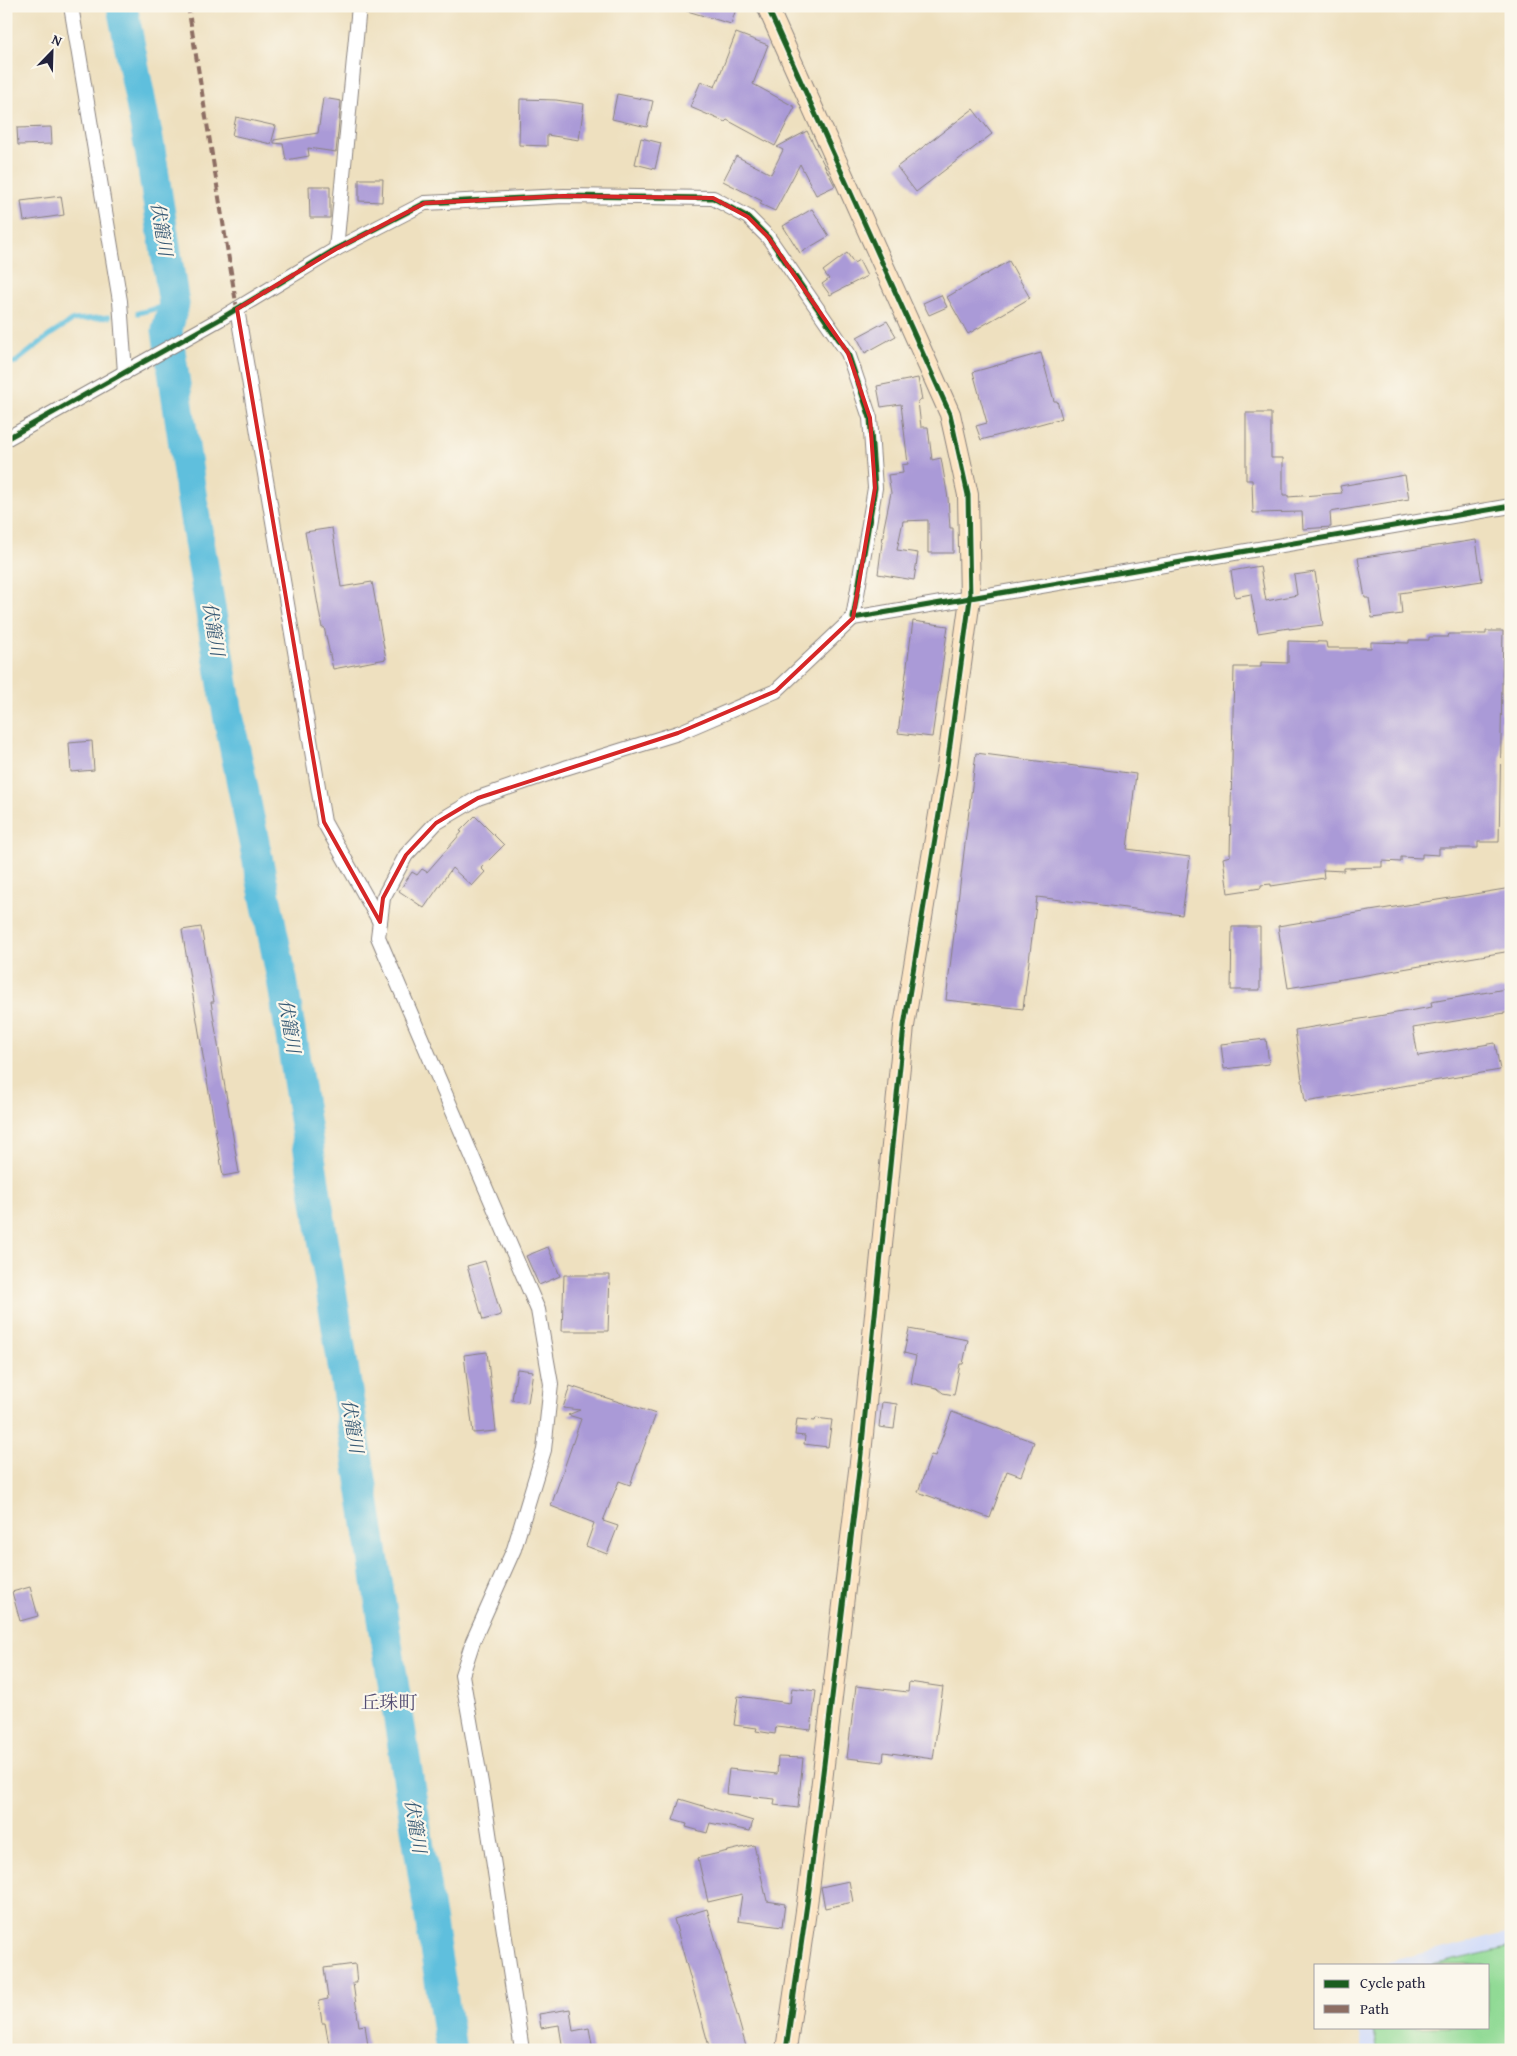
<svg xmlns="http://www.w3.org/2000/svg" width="1517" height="2056" viewBox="0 0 1517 2056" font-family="'Gentium Book Plus','Noto Serif JP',serif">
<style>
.built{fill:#cfdaf9}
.garden{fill:#91da95;stroke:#5a7e68}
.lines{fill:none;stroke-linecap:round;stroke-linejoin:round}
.stream{stroke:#5ebfdd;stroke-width:5}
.river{stroke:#5ebfdd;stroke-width:31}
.building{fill:#aa9ad7}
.street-casing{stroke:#88817d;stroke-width:16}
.secondary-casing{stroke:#88817d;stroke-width:22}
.street{stroke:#fff;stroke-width:14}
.secondary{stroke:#fce5c4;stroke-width:20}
.quiet{stroke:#8d6e63;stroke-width:4;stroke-dasharray:8 4;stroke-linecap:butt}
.cycleway-casing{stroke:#fbf7ec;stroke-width:8}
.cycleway{stroke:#1b5e20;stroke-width:5}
.marked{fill:none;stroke:#d62828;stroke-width:4;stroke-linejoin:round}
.labels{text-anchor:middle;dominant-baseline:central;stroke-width:4.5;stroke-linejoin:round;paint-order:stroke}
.water-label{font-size:18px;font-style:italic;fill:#375974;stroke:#fbf7ec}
.quarter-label{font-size:19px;fill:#524c72;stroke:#fbf7ec}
</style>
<rect width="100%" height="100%" fill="#fbf7ec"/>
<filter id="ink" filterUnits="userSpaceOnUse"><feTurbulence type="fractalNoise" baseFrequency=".02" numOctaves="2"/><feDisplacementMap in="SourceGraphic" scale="10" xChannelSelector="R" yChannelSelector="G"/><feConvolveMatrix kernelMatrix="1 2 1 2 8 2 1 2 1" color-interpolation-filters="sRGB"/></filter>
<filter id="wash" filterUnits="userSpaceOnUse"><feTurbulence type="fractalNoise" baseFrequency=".0096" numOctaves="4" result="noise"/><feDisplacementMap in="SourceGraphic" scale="20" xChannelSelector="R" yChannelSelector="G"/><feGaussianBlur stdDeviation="1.12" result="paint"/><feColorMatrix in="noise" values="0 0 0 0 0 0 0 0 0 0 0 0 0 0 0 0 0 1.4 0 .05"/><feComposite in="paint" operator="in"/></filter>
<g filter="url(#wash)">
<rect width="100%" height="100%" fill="#eee0bf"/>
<polygon class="built" points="1511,1932 1511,2050 1363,2050 1358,2027 1488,2027 1488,1965 1374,1965"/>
<polygon class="garden" points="1511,1947 1511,2050 1378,2050 1373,2027 1488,2027 1488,1965 1432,1965"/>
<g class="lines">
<g class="stream">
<polyline points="138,313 174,304"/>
<polyline points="6,364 16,362 50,335 73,320 109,317"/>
</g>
<polyline class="river" points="122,6 150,150 174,304 167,330 192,500 229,720 282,979 451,2050"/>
</g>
<g id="blocks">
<g class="building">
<polygon points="684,6 737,6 731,24 684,10"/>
<polygon points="736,33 768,45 753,84 795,107 775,146 727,120 725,122 690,107 701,81 715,87"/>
<polygon points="617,94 653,101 647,127 612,119"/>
<polygon points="323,98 341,101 336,152 308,148 309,156 286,160 283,144 274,143 274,140 318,133"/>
<polygon points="520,99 556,100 584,104 579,140 547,135 547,146 519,145"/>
<polygon points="973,109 992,134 916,192 897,167"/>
<polygon points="236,117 276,126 271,144 232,135"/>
<polygon points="51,127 52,144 18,145 17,128"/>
<polygon points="807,131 835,186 816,195 800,164 775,211 760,204 762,201 723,181 736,156 771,174 783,150 777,147"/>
<polygon points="641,138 661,143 655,169 635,164"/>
<polygon points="359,179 383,179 382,202 359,201"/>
<polygon points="309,186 330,186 330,218 310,218"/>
<polygon points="61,196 64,215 24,221 21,201"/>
<polygon points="812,209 829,236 800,253 783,226"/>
<polygon points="847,253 854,263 859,260 867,276 830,295 822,284 829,279 823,271"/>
<polygon points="1009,261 1030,298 968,334 947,297"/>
<polygon points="941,295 947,307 929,315 923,303"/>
<polygon points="887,321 896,336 865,353 857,337"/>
<polygon points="1041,353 1054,401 1057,401 1062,418 981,440 976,426 987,423 973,372"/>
<polygon points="918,378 922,400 918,401 921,427 928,427 932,460 941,458 948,498 950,528 953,528 953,553 928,553 928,520 903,521 897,550 918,553 914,580 878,574 884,527 891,493 888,475 903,473 902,465 908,464 901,404 881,407 877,386"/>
<polygon points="1246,413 1271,413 1271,458 1283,458 1283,495 1288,495 1288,497 1342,493 1340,486 1405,475 1409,499 1330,512 1331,527 1303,529 1302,512 1253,513 1252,480 1246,480"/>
<polygon points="332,528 341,587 372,582 386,659 333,669 324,627 322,628 305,532"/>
<polygon points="1476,540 1482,581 1400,593 1402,614 1372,618 1369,598 1365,598 1358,558"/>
<polygon points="1260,566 1266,601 1297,595 1294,575 1315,572 1323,625 1289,629 1289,628 1258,633 1251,594 1235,597 1231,571"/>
<polygon points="913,621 948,626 932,737 898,733"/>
<polygon points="1486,631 1503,631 1499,842 1478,842 1478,848 1439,848 1439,855 1422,854 1422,858 1401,857 1401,862 1382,861 1382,867 1344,868 1344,871 1323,870 1324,878 1271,886 1271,884 1261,885 1261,888 1228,893 1223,858 1230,856 1234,667 1261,667 1261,662 1288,663 1288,641 1326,642 1327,648 1371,648 1371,642 1409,643 1409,640 1429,640 1429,637 1448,637 1449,634 1486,634"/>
<polygon points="92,741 94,770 71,772 69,743"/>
<polygon points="976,753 1136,774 1127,849 1190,857 1182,915 1037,897 1023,1009 946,1000"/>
<polygon points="475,816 504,845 481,868 485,872 472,886 452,868 424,908 399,891 412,872 417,875 422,869 427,872 462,832 460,831"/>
<polygon points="1511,888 1511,951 1288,988 1278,926"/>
<polygon points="201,927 214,1002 211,1002 239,1173 223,1176 182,930"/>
<polygon points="1232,927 1260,927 1260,990 1231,990"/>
<polygon points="1511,988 1511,1012 1413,1028 1418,1056 1495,1043 1500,1070 1305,1102 1295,1030 1432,1007 1431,1002"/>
<polygon points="1266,1039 1269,1064 1224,1069 1221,1044"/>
<polygon points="548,1247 560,1276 539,1285 526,1256"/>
<polygon points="485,1261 501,1315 483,1320 467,1266"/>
<polygon points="564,1275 610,1275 608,1331 562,1331"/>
<polygon points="909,1329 968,1340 963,1364 960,1364 954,1395 943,1393 937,1388 911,1383 916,1356 904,1353"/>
<polygon points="487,1352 496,1431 473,1433 464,1355"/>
<polygon points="517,1369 533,1371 528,1403 512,1400"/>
<polygon points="570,1386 656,1414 630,1485 619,1481 603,1521 618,1526 607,1554 586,1546 594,1523 551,1506 581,1419 568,1415 580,1410 563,1408"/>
<polygon points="882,1402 897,1404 894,1429 879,1427"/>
<polygon points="952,1412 1034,1442 1021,1476 1007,1471 990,1518 918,1492 931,1455 935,1456"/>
<polygon points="816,1418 832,1420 828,1447 804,1444 805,1436 795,1435 797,1419 815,1421"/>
<polygon points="30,1587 38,1616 20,1621 12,1592"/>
<polygon points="909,1682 943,1687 933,1759 884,1752 883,1762 847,1758 856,1686 908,1692"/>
<polygon points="792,1688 816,1691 811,1730 776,1726 775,1734 756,1731 757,1728 734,1725 738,1696 790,1703"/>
<polygon points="778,1757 803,1758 798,1808 774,1805 775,1799 726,1794 729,1769 777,1774"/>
<polygon points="680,1799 753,1821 750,1831 710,1823 707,1833 686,1827 687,1824 673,1820"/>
<polygon points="754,1845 767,1901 785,1904 782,1927 738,1921 742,1894 708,1902 698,1858"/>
<polygon points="849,1881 853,1902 825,1908 821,1887"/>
<polygon points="707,1909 747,2050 710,2050 674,1919"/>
<polygon points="355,1964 357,1983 353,1983 359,2026 365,2025 368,2046 348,2050 330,2050 325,2023 322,2023 319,2001 328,1999 324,1968"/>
<polygon points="570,2009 573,2031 589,2028 593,2050 563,2050 559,2025 541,2028 539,2014"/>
</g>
</g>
</g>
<g filter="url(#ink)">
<use href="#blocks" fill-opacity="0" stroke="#88817d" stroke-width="1"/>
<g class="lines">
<g class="street-casing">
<g id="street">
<polyline points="71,6 120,301 125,373"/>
<polyline points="336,249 359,6"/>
<polyline points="237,309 324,822 380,922"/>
<polyline points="6,439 220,319 336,249 425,203 564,196 713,198 748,217 768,237 848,353 870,418 875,488 853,618 1511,506"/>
<polyline points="522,2050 484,1800 462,1675 473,1641 514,1549 544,1450 551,1384 538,1310 378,937 383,898 406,855 436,823 478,798 565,768 678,733 776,691 853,618"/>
</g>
</g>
<g class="secondary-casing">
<polyline id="secondary" points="767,6 950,414 968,495 970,599 947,766 904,1026 861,1454 809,1890 786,2050"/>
</g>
<use href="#street" class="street"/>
<use href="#secondary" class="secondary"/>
<polyline class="quiet" points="188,6 237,309"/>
<g class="cycleway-casing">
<g id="cycleway">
<polyline points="767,6 950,414 968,495 970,599 947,766 904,1026 861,1454 809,1890 786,2050"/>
<polyline points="6,439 220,319 336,249 425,203 564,196 713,198 748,217 768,237 848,353 870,418 875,488 853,618 1511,506"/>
</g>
</g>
<use href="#cycleway" class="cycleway"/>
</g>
</g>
<path class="marked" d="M564,196l149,2 35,19 20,20 80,116 22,65 5,70 -22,130 -77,73 -98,42 -200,65 -42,25 -30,32 -23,43 -3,24 -56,-100 -87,-513 99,-60 89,-46z"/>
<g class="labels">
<g class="water-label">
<text transform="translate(162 229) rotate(81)">伏籠川</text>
<text transform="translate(214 629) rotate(81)">伏籠川</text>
<text transform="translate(290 1026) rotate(81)">伏籠川</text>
<text transform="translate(353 1426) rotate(81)">伏籠川</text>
<text transform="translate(416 1826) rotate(81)">伏籠川</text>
</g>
<g class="quarter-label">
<text x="389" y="1702">丘珠町</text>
</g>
</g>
<rect width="1517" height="2056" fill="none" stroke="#fbf7ec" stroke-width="25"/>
<rect x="1314" y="1964" width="175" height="65" fill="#fbf7ec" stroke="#a4a2a5"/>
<rect x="1324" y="1980" width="25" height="8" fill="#1b5e20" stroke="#a4a2a5"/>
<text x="1360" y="1988" font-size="15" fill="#22223b">Cycle path</text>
<rect x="1324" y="2005" width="25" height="8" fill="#8d6e63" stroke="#a4a2a5"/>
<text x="1360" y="2014" font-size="15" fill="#22223b">Path</text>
<g transform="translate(52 52) rotate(23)" stroke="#fbf7ec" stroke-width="4" paint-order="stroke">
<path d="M0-4L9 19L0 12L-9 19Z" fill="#22223b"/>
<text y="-8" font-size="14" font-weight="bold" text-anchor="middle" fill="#22223b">N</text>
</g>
</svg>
